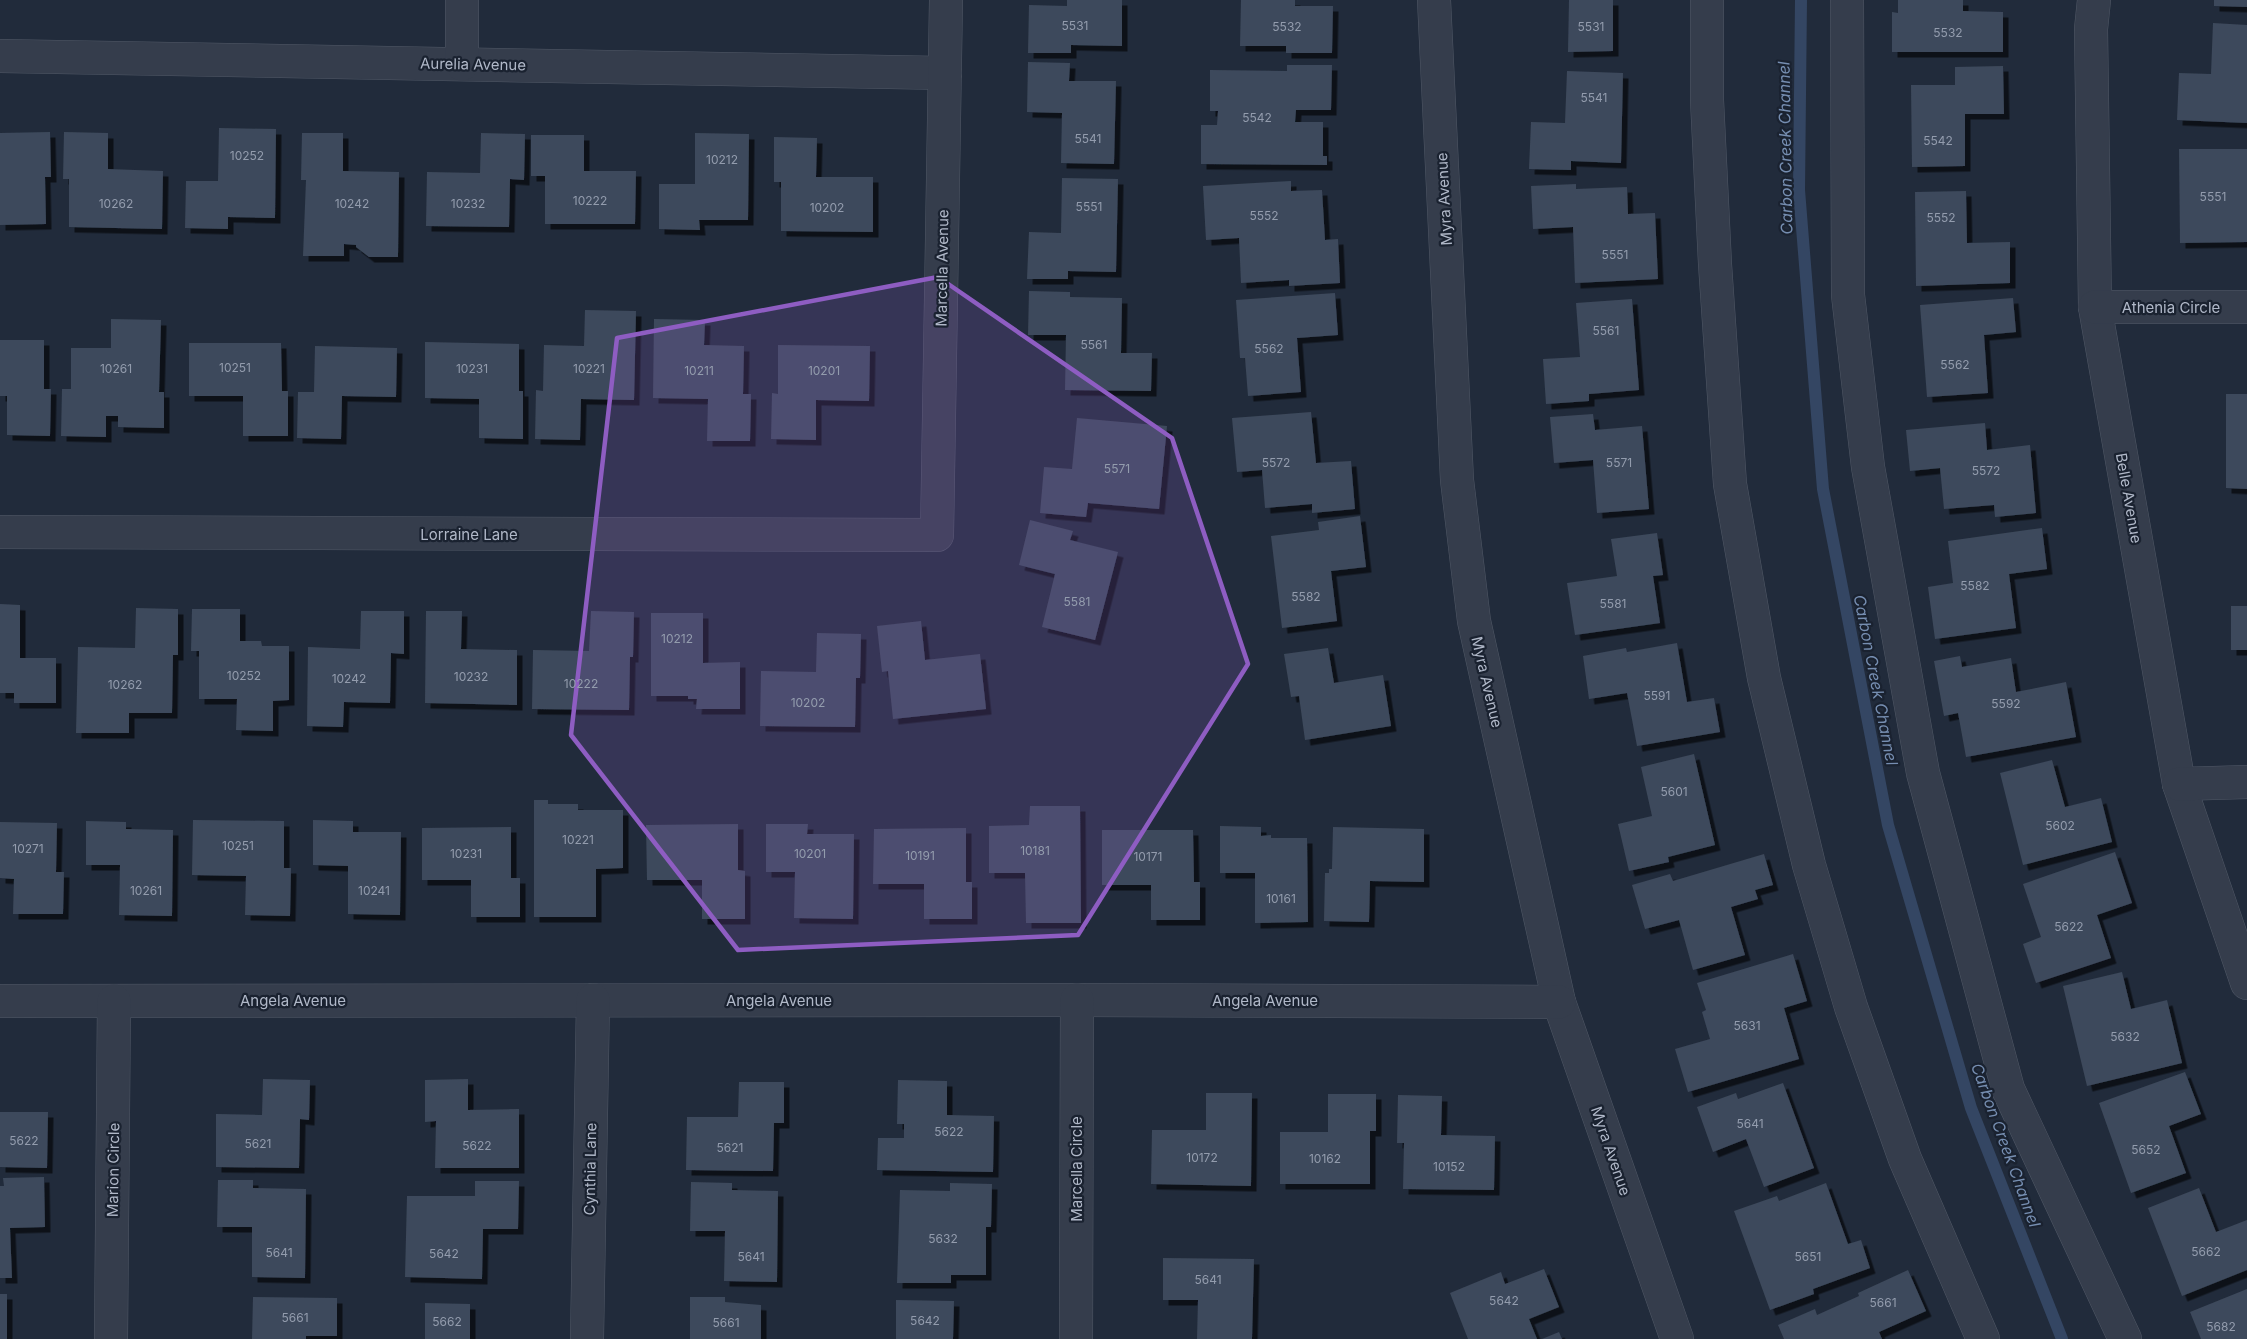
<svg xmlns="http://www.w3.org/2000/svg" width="2247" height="1339" viewBox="0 0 2247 1339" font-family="Inter,sans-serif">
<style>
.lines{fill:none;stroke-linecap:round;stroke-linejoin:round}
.stream{stroke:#344663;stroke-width:12}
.building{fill:#3d495b;filter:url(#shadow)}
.minor-casing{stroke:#505866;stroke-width:34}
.minor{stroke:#353d4c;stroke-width:33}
.marked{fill:#8e5dc2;fill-opacity:0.2;stroke:#8e5dc2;stroke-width:4.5;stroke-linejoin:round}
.labels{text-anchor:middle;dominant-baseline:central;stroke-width:4.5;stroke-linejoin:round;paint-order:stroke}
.number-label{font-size:12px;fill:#939cad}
.street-label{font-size:15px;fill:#b0b8c8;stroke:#1a2230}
.water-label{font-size:16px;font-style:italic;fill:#768eb1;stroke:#1a2230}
</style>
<defs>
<filter id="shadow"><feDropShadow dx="5.5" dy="5.5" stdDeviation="0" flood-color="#0009"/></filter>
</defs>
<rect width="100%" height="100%" fill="#212b3b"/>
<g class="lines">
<polyline class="stream" points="1801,0 1799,190 1823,489 1888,825 1971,1108 2062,1339"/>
</g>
<g class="building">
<polygon points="1067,0 1122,0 1122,46 1071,45 1071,53 1028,53 1029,5 1067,6"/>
<polygon points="1241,0 1295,0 1295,6 1333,6 1332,53 1286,53 1286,46 1240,46"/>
<polygon points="1569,0 1613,0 1613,51 1568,52"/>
<polygon points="1898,0 1963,0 1963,11 2003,12 2003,52 1892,52 1892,12 1898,13"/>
<polygon points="2214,0 2247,0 2247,7 2214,6"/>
<polygon points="2213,23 2247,25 2247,123 2177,120 2179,73 2211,74"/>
<polygon points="1028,62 1070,63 1069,81 1116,81 1114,164 1061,163 1062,113 1027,112"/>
<polygon points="1287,65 1332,65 1331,110 1296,110 1295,122 1323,122 1323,156 1327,156 1327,165 1201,164 1201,125 1217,125 1218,111 1210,111 1210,70 1287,71"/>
<polygon points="2003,66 2004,114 1965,114 1965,166 1912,167 1911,85 1955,85 1955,67"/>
<polygon points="1567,71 1623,73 1621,163 1571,161 1571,170 1529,169 1531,122 1565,123"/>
<polygon points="219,128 276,129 275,218 228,217 228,229 185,228 186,181 218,181"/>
<polygon points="50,132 51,177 45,177 46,224 0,225 0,133"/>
<polygon points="64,132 108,133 108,169 163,171 162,229 69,227 69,179 63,179"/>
<polygon points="302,133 343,133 343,171 399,172 398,257 369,257 356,247 356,245 344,244 344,256 303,256 306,180 301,180"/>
<polygon points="481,133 525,134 524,180 510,179 509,227 426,226 427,172 480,173"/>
<polygon points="695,133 749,134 748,220 699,220 700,230 659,229 659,184 695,184"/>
<polygon points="531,135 584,135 584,171 636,171 635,224 545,224 545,176 531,176"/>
<polygon points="774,137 817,138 816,177 873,177 873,232 781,231 781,182 774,182"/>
<polygon points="2179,149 2247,149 2247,242 2180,243"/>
<polygon points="1062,178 1118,179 1116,272 1068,271 1068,279 1027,279 1029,232 1061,233"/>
<polygon points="1291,181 1291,191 1322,190 1325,240 1338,239 1340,283 1289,286 1289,280 1241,283 1239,238 1206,240 1203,186"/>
<polygon points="1576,184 1576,189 1627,187 1628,214 1655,213 1658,279 1575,283 1573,227 1533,229 1531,186"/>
<polygon points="1966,191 1967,243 2010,242 2010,283 1916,286 1915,192"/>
<polygon points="1029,291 1070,292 1070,297 1122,298 1121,353 1152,353 1151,391 1065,390 1066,335 1028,335"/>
<polygon points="1335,293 1338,335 1297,338 1301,392 1248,396 1245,358 1240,358 1236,300"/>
<polygon points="2013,298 2016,332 1984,335 1988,393 1927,397 1920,305"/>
<polygon points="1632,299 1639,390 1589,394 1589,401 1546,404 1543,359 1580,357 1576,303"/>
<polygon points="585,310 636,311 634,400 581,399 580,440 535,439 536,390 543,391 544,345 584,346"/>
<polygon points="111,319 161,320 159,392 164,392 164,428 118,427 118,416 106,416 106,437 61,436 62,389 71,389 71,348 111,348"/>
<polygon points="654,319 705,320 704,345 744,346 743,394 751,394 750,441 707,441 708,399 653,398"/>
<polygon points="0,340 44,340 44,389 51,389 50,436 7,435 7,396 0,396"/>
<polygon points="425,342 519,344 519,391 523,391 523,439 479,438 479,399 425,398"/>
<polygon points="189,343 281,343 282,391 288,391 288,436 243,436 243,396 189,396"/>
<polygon points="778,345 870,346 869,401 816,400 816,440 771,439 772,393 778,394"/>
<polygon points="315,346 397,348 396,397 342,396 341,439 297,438 298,392 314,392"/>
<polygon points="2226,394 2247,394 2247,489 2226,488"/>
<polygon points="1311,412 1316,463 1351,461 1355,509 1312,513 1312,504 1265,508 1262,470 1237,472 1232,418"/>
<polygon points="1593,414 1595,430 1642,426 1649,509 1597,513 1593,460 1554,463 1550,417"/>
<polygon points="1077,418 1167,426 1159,509 1088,503 1086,517 1040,513 1044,467 1072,469"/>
<polygon points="1985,423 1987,450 2030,445 2036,513 1995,517 1994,505 1944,509 1940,468 1910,471 1906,430"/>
<polygon points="1360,516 1366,567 1331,571 1337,621 1282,628 1271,536 1319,530 1318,522"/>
<polygon points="1030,520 1073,531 1070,540 1118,552 1095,640 1042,627 1055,574 1019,565"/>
<polygon points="2042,528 2047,569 2009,574 2016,628 1935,639 1928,587 1953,583 1948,541"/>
<polygon points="1657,533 1663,575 1653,576 1660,623 1575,635 1567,583 1617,576 1611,539"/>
<polygon points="0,604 20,605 20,658 56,658 56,703 14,703 14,693 0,693"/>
<rect x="2231" y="606" width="16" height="44"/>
<polygon points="136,608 178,609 178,655 173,655 172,713 129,713 129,733 76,733 78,647 135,648"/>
<polygon points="192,609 240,609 240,641 261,641 262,646 289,646 289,700 273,701 273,731 236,730 237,699 199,699 199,651 191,651"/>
<polygon points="361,611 404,611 404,654 391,653 390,703 344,702 343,727 307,726 308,647 360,649"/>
<polygon points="426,611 462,611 461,649 517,650 517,705 425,703"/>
<polygon points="591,611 634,612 633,657 630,657 629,710 532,709 533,650 589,651"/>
<polygon points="651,613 703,613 703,663 740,662 740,709 696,709 697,699 688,699 688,696 651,696"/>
<polygon points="921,621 925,660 980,654 986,709 893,719 888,671 882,672 877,626"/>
<polygon points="817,633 861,634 860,678 856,678 855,727 760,726 761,671 816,672"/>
<polygon points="1677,643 1687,702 1714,698 1720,732 1637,746 1627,693 1589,699 1583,656 1626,648 1627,652"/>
<polygon points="1328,648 1334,683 1383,675 1391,726 1305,740 1299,696 1291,697 1284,654"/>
<polygon points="1960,656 1962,667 2011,658 2016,692 2066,682 2076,737 1966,757 1958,713 1944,716 1934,661"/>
<polygon points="1694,754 1715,845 1668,857 1669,862 1629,871 1618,824 1652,816 1641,767"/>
<polygon points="2052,760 2065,807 2101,798 2112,842 2023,865 2000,773"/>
<polygon points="534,800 548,800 548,804 578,804 578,810 623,810 623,868 596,869 596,917 534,917"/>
<polygon points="1030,806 1080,806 1081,923 1026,923 1025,873 989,873 989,826 1029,825"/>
<polygon points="193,820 284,821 284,868 291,868 290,916 245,915 246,876 192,875"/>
<polygon points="313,820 353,821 353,832 401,832 400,915 348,914 348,866 313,865"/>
<polygon points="86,821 126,822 126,829 173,830 172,916 119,915 120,865 86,865"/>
<polygon points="0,822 57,823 56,872 64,872 63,914 13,914 14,879 0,878"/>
<polygon points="738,824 738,870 745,871 745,919 702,919 702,880 647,880 646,825"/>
<polygon points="766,824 808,824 807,834 854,834 853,919 794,918 795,872 766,872"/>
<polygon points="1220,826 1261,827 1261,836 1271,835 1271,838 1307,838 1308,922 1255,923 1255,873 1220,873"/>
<polygon points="511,827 511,878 520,878 520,917 471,917 471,880 422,880 422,828"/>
<polygon points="1333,827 1424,829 1424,882 1370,881 1369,922 1324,921 1325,873 1329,873 1329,869 1332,869"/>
<polygon points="966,828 966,882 972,882 972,919 924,919 924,884 873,884 874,829"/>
<polygon points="1102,830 1193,830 1194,882 1200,882 1200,920 1151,920 1151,885 1102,885"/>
<polygon points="2115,852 2132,903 2097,915 2111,958 2036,983 2023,944 2041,937 2023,884"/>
<polygon points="1764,854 1773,885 1755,890 1758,899 1731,907 1745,955 1693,970 1679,920 1645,929 1632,885 1670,874 1673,881"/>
<polygon points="1793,954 1807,1001 1784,1008 1799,1059 1688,1092 1675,1049 1710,1039 1702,1012 1706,1010 1697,983"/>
<polygon points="2122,972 2131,1009 2167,1000 2182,1063 2087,1086 2063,986"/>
<polygon points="2185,1072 2201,1114 2169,1126 2186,1173 2131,1193 2099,1103"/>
<polygon points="263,1079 310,1080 309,1120 300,1119 299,1168 216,1167 216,1114 262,1115"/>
<polygon points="468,1079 468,1110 519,1109 519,1168 435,1168 436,1121 425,1122 425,1080"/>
<polygon points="898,1080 947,1081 947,1115 994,1116 993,1172 877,1170 878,1138 904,1138 904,1124 897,1124"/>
<polygon points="739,1082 784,1082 784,1123 774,1123 773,1171 686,1170 687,1117 738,1117"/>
<polygon points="1783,1083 1814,1168 1764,1187 1746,1139 1713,1152 1697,1107 1736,1093 1738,1099"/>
<polygon points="1206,1093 1252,1093 1251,1186 1151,1184 1152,1130 1206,1130"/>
<polygon points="1328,1094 1376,1094 1376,1131 1370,1131 1370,1184 1280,1184 1280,1132 1328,1132"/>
<polygon points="1398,1095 1442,1096 1441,1135 1495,1136 1494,1190 1403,1189 1404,1143 1397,1143"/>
<polygon points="0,1112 48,1112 47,1168 0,1167"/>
<polygon points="44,1177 45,1227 10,1228 12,1278 0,1278 0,1186 4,1186 3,1178"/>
<polygon points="218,1180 253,1180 253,1188 306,1189 305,1278 252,1277 252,1227 217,1227"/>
<polygon points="475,1181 519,1181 518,1229 483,1229 482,1279 405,1277 407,1196 475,1196"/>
<polygon points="691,1182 732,1183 732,1190 778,1191 777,1282 724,1281 725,1231 690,1231"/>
<polygon points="950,1183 992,1184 991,1227 986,1227 986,1275 951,1275 951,1283 897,1283 900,1190 950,1191"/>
<polygon points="1826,1183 1848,1244 1861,1240 1870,1268 1813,1289 1814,1294 1770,1310 1734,1211 1777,1196 1779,1201"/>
<polygon points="2199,1188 2216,1232 2247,1220 2247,1270 2182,1296 2148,1208"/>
<polygon points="1163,1258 1254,1259 1252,1339 1197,1339 1198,1300 1163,1300"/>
<polygon points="1544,1269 1559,1307 1529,1319 1537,1339 1468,1339 1450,1293 1501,1272 1505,1284"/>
<polygon points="1908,1270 1926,1311 1879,1332 1882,1339 1784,1339 1778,1325 1815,1309 1817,1315 1859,1296 1858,1293"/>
<polygon points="2247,1289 2247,1339 2201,1339 2190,1312"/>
<rect x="0" y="1294" width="7" height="45"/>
<polygon points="253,1297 337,1298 337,1336 306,1336 306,1339 252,1339"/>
<polygon points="690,1297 725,1297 725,1302 761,1305 761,1339 690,1339"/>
<polygon points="896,1300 954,1301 953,1339 896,1339"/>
<polygon points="425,1303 470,1304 470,1339 425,1339"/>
<polygon points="1559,1332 1562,1339 1542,1339"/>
</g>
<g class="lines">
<g class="minor-casing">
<g id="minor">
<polyline points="1434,0 1457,480 1474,621 1559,1002 1677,1339"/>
<polyline points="1707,0 1707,100 1715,264 1730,484 1764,678 1809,865 1851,1007 1905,1159 1983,1339"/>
<polyline points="1847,0 1848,295 1868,467 1923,773 2008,1089 2125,1339"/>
<polyline points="2094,0 2091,29 2095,307 2179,784 2247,983"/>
<polyline points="0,56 945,73"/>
<polyline points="462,64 462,0"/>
<polyline points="2095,307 2247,307"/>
<polyline points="0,532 937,535 946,0"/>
<polyline points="2179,784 2247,782"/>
<polyline points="0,1001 1077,1000 1559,1002"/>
<polyline points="111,1339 114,1001"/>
<polyline points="587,1339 593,1000"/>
<polyline points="1076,1339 1077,1000"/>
</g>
</g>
<use href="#minor" class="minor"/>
</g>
<path class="marked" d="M938,277l234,161 76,226 -170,271 -340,15 -167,-215 46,-397z"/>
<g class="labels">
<g class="number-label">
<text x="1075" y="25">5531</text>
<text x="1287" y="26">5532</text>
<text x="1591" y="26">5531</text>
<text x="1948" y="32">5532</text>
<text x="1594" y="97">5541</text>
<text x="1257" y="117">5542</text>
<text x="1088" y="138">5541</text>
<text x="1938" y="140">5542</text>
<text x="247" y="155">10252</text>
<text x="722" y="159">10212</text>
<text x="2213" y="196">5551</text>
<text x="590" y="200">10222</text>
<text x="116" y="203">10262</text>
<text x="352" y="203">10242</text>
<text x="468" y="203">10232</text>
<text x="1089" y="206">5551</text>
<text x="827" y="207">10202</text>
<text x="1264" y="215">5552</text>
<text x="1941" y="217">5552</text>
<text x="1615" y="254">5551</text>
<text x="1606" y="330">5561</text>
<text x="1094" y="344">5561</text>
<text x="1269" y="348">5562</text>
<text x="1955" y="364">5562</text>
<text x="235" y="367">10251</text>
<text x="116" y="368">10261</text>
<text x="472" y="368">10231</text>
<text x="589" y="368">10221</text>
<text x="699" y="370">10211</text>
<text x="824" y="370">10201</text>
<text x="1276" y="462">5572</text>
<text x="1619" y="462">5571</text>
<text x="1117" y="468">5571</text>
<text x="1986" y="470">5572</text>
<text x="1975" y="585">5582</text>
<text x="1306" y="596">5582</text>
<text x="1077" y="601">5581</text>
<text x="1613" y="603">5581</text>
<text x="677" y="638">10212</text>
<text x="244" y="675">10252</text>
<text x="471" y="676">10232</text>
<text x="349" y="678">10242</text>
<text x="581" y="683">10222</text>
<text x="125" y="684">10262</text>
<text x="1657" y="695">5591</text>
<text x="808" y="702">10202</text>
<text x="2006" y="703">5592</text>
<text x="1674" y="791">5601</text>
<text x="2060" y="825">5602</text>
<text x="578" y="839">10221</text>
<text x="238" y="845">10251</text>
<text x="28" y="848">10271</text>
<text x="1035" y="850">10181</text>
<text x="466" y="853">10231</text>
<text x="810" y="853">10201</text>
<text x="920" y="855">10191</text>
<text x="1148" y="856">10171</text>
<text x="146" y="890">10261</text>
<text x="374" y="890">10241</text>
<text x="1281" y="898">10161</text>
<text x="2069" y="926">5622</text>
<text x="1747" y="1025">5631</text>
<text x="2125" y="1036">5632</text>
<text x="1750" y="1123">5641</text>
<text x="949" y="1131">5622</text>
<text x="24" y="1140">5622</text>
<text x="258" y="1143">5621</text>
<text x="477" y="1145">5622</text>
<text x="730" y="1147">5621</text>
<text x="2146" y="1149">5652</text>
<text x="1202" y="1157">10172</text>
<text x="1325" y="1158">10162</text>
<text x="1449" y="1166">10152</text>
<text x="943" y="1238">5632</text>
<text x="2206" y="1251">5662</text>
<text x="279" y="1252">5641</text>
<text x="444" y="1253">5642</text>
<text x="751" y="1256">5641</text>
<text x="1808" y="1256">5651</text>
<text x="1208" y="1279">5641</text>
<text x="1504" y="1300">5642</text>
<text x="1883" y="1302">5661</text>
<text x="295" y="1317">5661</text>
<text x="925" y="1320">5642</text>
<text x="447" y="1321">5662</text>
<text x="726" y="1322">5661</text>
<text x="2221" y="1326">5682</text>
</g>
<g class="street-label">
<text transform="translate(473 64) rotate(1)">Aurelia Avenue</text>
<text transform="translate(1444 199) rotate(-93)">Myra Avenue</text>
<text transform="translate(942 268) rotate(-89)">Marcella Avenue</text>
<text x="2171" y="307">Athenia Circle</text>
<text transform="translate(2129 498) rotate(80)">Belle Avenue</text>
<text x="469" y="534">Lorraine Lane</text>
<text transform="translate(1487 682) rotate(77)">Myra Avenue</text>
<text x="293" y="1000">Angela Avenue</text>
<text x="779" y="1000">Angela Avenue</text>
<text x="1265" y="1000">Angela Avenue</text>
<text transform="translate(1611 1151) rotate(71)">Myra Avenue</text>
<text transform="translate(590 1169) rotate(-89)">Cynthia Lane</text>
<text transform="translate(1076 1169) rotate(-90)">Marcella Circle</text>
<text transform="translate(113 1170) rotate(-89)">Marion Circle</text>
</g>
<g class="water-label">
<text transform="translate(1785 148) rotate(-91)">Carbon Creek Channel</text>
<text transform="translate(1876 680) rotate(79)">Carbon Creek Channel</text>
<text transform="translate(2006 1145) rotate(70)">Carbon Creek Channel</text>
</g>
</g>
</svg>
